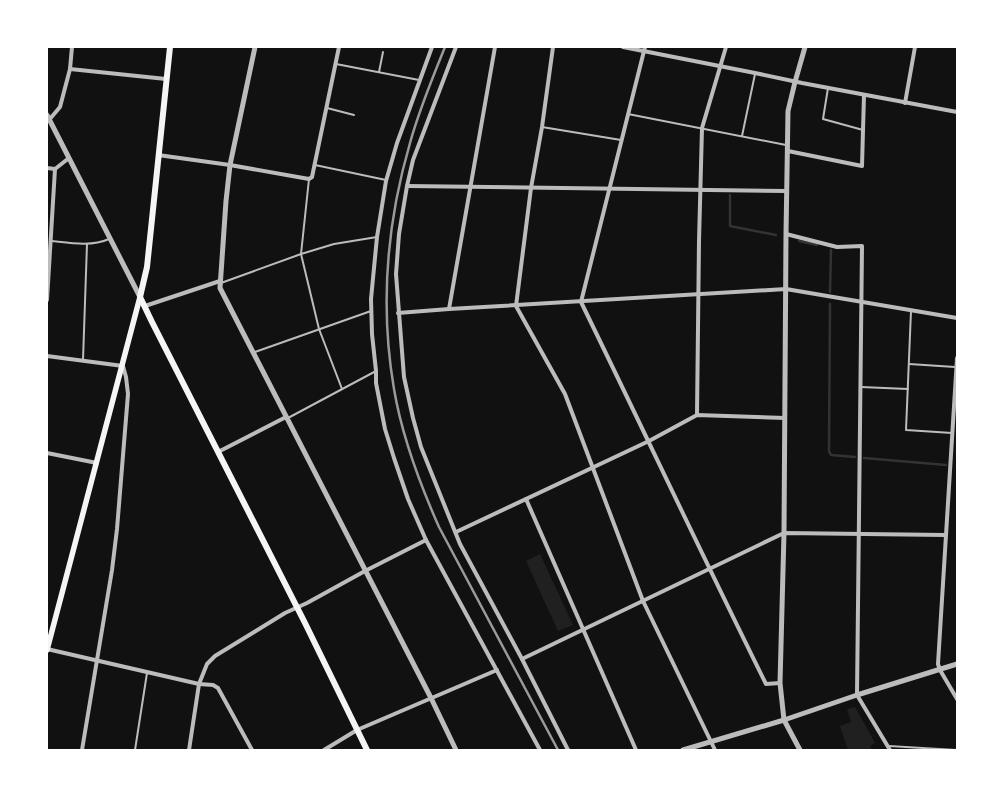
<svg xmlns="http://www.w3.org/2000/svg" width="1004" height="797" viewBox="0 0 1004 797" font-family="Rubik,sans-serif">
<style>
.green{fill:#202020}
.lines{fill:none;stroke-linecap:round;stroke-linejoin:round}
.stream{stroke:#333;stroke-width:2.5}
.service{stroke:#bcbcbc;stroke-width:2}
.minor{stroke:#bcbcbc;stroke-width:4}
.tertiary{stroke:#bcbcbc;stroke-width:5}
.secondary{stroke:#f5f5f5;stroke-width:5.5}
.trunk{stroke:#f5f5f5;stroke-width:6}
.rail{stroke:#9a9a9a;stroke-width:2.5}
</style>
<rect width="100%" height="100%" fill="#111"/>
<g class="green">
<polygon points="540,554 573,625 558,631 526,561"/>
<polygon points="855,707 875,743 870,746 872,750 848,750 840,726 851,722 847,709"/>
</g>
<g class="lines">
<g class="stream">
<polyline points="730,195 730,226 776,235"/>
<polyline points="799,241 817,245"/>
<polyline points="830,292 831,250"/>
<polyline points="830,304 829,451 831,455 855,457"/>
<polyline points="864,458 946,465"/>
</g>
<g class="service">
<polyline points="336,64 419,80"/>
<polyline points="379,72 383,52"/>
<polyline points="828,88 823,119 863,130"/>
<polyline points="327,108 354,115"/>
<polyline points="628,114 786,145"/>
<polyline points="542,127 621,140"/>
<polyline points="742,136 755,74"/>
<polyline points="315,165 386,180"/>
<polyline points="309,179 301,254 319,329 342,389"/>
<path d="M51,241c19,2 40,6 58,-2"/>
<polyline points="221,283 301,254 334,244 377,237"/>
<polyline points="911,311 906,430 952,433"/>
<polyline points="255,352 371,311"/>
<polyline points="83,360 87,244"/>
<polyline points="909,364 955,367"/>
<polyline points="861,387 908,389"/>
<polyline points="288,418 376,371"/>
<polyline points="889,746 956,750"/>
<polyline points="135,750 147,673"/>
</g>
<g class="minor">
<polyline points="432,47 397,143 386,181 377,237 371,299 372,334 376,371 376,383 385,429 394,458 408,499 426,540 540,750"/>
<polyline points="456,47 413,160 407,186 399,234 396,274 404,377 413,418 421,447 460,544 522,659 568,750"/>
<polyline points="553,47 542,127 531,188 516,306 565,394 643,601 715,750"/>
<polyline points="623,47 755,73 802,83 957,112"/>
<path d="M645,47l-64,255c62,127 122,255 185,382l14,-1"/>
<polyline points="70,69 166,79"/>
<polyline points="905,103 915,47"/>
<polyline points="49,120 60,107 70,69 72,47"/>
<polyline points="788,151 862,166 864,95"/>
<polyline points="158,155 230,165 309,179 312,177 339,47"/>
<polyline points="47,168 55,169 69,158"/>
<polyline points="407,186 787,191"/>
<polyline points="786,234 837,247 862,246 857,695 890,750"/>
<polyline points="47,300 55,169"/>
<polyline points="145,306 220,281"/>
<polyline points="449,309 495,47"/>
<polyline points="398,313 449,309 786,289 957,318"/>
<polyline points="47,356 123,366 126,377 128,394 117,529 112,570 82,750"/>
<polyline points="957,358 938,664 940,670 957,699"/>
<polyline points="697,415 699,241 702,128 726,47"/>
<polyline points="218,452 286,417"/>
<polyline points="47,453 97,463"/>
<polyline points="526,499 636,750"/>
<polyline points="456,532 649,441 697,415 785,418"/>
<polyline points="47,649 199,684 213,685 218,688 252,750"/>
<polyline points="522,659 784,533 945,535"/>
<polyline points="189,750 199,684 207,664 215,656 285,613 307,603 365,571 426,540"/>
<polyline points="324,750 357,730 497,670"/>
</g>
<g class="tertiary">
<polyline points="255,47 230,165 226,201 220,288 431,698 456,750"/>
<polyline points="47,115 140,297"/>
<polyline points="683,750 784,720 857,695 957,664"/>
<polyline points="800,750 784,720 780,683 784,533 786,234 788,111 795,82 805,47"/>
</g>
<polyline class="secondary" points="47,650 140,297"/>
<polyline class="trunk" points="170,47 147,267 140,297 152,322 305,623 367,750"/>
<path class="rail" d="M445,47c-13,32 -26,63 -35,96 -23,79 -30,164 -16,246 8,48 25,93 45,138l119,223"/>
</g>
<rect width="1004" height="797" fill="none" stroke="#ffffff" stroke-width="96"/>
</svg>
